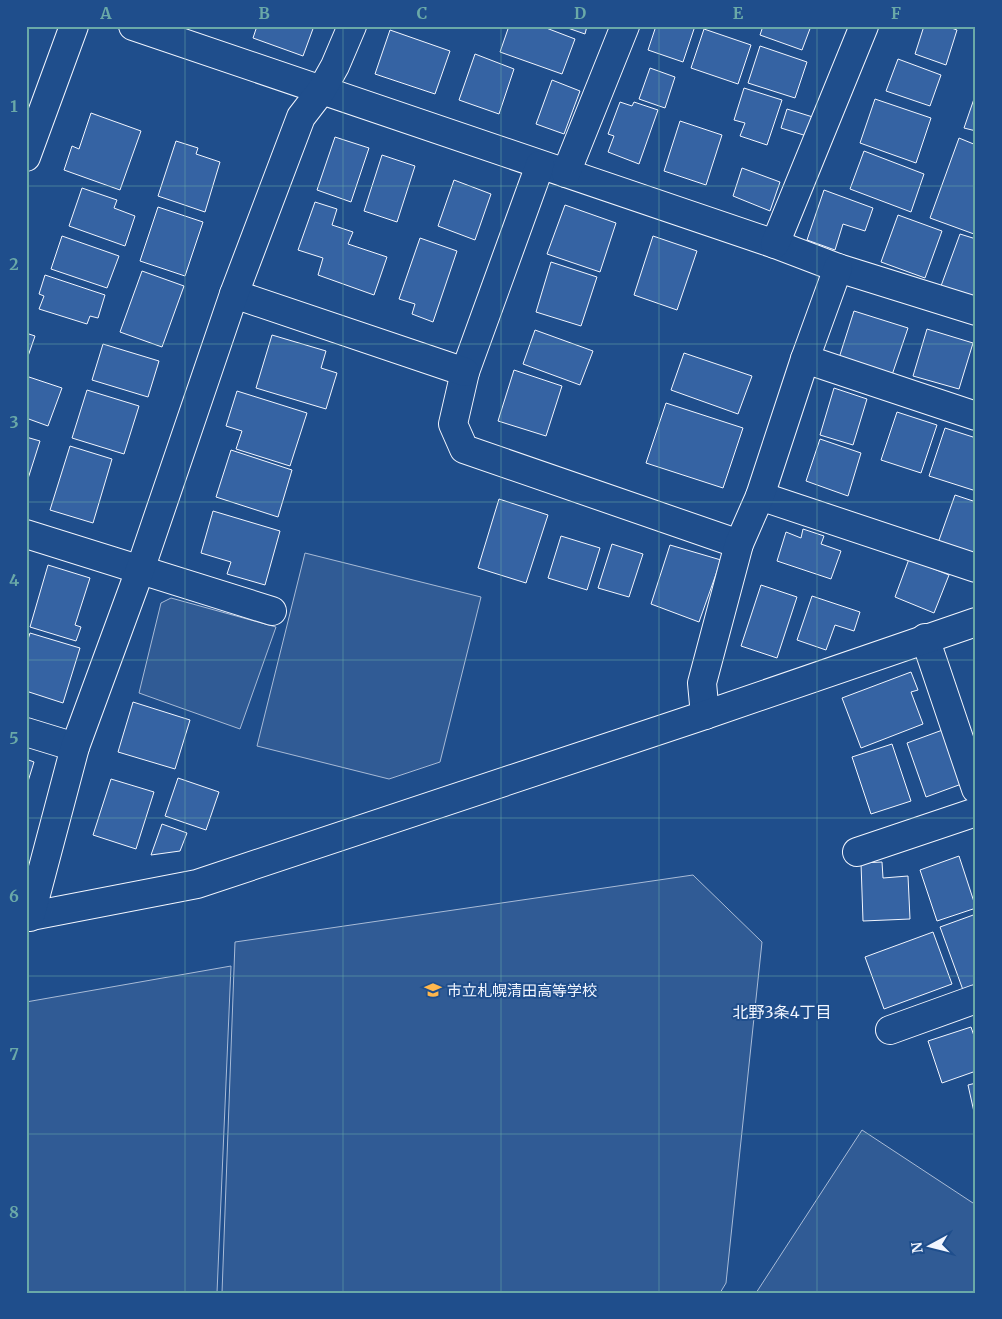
<svg xmlns="http://www.w3.org/2000/svg" width="1002" height="1319" viewBox="0 0 1002 1319" font-family="Merriweather,'Noto Sans JP',serif">
<style>
.built{fill:#305b95;stroke:#a8bbd7}
.building{fill:#3563a3;stroke:#f2f6ff}
.lines{fill:none;stroke-linecap:round;stroke-linejoin:round}
.street-casing{stroke:#f2f6ff;stroke-width:30}
.street{stroke:#1f4e8c;stroke-width:28}
.grid{fill:none;stroke:#6aa9a8;stroke-width:1;stroke-opacity:0.55}
.labels{text-anchor:middle;dominant-baseline:central;stroke-width:4;stroke-linejoin:round;paint-order:stroke}
.poi-label{font-size:15px;fill:#f2f6ff;stroke:#1f4e8c;text-anchor:start}
.neighbourhood-label{font-size:16px;fill:#f2f6ff;stroke:#1f4e8c}
.neatline{fill:none;stroke:#6aa9a8;stroke-width:2}
.grid-label{font-size:16px;text-anchor:middle;font-weight:bold;fill:#6aa9a8}
</style>
<rect width="100%" height="100%" fill="#1f4e8c"/>
<g class="built">
<polygon points="305,553 481,597 440,762 389,779 257,746"/>
<polygon points="171,598 276,627 240,729 139,693 161,603"/>
<polygon points="693,875 762,942 726,1283 720,1293 222,1293 235,942"/>
<polygon points="231,966 217,1293 26,1293 26,1002"/>
<polygon points="862,1130 976,1205 976,1293 756,1293"/>
</g>
<g class="building">
<polygon points="257,26 314,26 303,56 253,38"/>
<polygon points="509,26 541,26 575,39 562,74 500,52"/>
<polygon points="562,26 587,26 585,34"/>
<polygon points="656,26 695,26 683,62 648,50"/>
<polygon points="763,26 811,26 802,50 760,35"/>
<polygon points="924,26 946,26 957,30 946,65 915,54"/>
<polygon points="704,29 751,45 738,84 691,68"/>
<polygon points="390,30 450,51 435,94 375,74"/>
<polygon points="760,46 807,62 795,98 748,83"/>
<polygon points="475,54 514,69 499,114 459,100"/>
<polygon points="898,59 941,75 930,106 886,91"/>
<polygon points="650,68 675,77 665,108 639,99"/>
<polygon points="552,80 580,91 564,134 536,124"/>
<polygon points="744,88 782,100 767,145 740,136 745,123 734,120"/>
<polygon points="976,93 976,131 964,128"/>
<polygon points="875,99 931,118 916,163 860,143"/>
<polygon points="620,102 632,106 634,102 658,110 639,164 608,152 614,136 608,134"/>
<polygon points="787,109 816,118 810,137 781,128"/>
<polygon points="91,113 141,131 120,190 64,170 72,146 79,149"/>
<polygon points="680,121 722,135 706,185 664,171"/>
<polygon points="335,137 369,148 351,202 317,190"/>
<polygon points="959,138 976,145 976,229 974,234 930,218"/>
<polygon points="176,141 198,148 196,154 220,162 205,212 158,196"/>
<polygon points="864,151 924,174 911,212 850,189"/>
<polygon points="382,155 415,166 397,222 364,211"/>
<polygon points="742,168 780,182 770,211 733,196"/>
<polygon points="454,180 491,194 475,240 438,226"/>
<polygon points="82,188 117,200 114,208 135,216 125,246 69,226"/>
<polygon points="824,190 873,208 865,231 843,224 835,250 807,240"/>
<polygon points="315,202 337,209 332,225 353,232 348,244 387,257 374,295 318,275 323,258 298,250"/>
<polygon points="565,205 616,223 600,272 547,254"/>
<polygon points="158,207 203,222 185,276 140,261"/>
<polygon points="898,215 942,231 925,278 881,262"/>
<polygon points="960,234 976,239 976,299 941,286"/>
<polygon points="62,236 119,256 107,288 51,269"/>
<polygon points="653,236 697,251 677,310 634,295"/>
<polygon points="420,238 457,251 433,322 412,314 415,304 399,299"/>
<polygon points="551,262 597,277 581,326 536,312"/>
<polygon points="142,271 184,286 162,347 120,332"/>
<polygon points="45,275 105,295 98,318 90,316 87,324 39,309 44,296 39,294"/>
<polygon points="854,311 908,328 892,375 839,358"/>
<polygon points="927,329 973,343 959,389 913,376"/>
<polygon points="535,330 593,351 580,385 523,364"/>
<polygon points="26,333 35,336 26,362"/>
<polygon points="272,335 326,351 321,368 337,373 326,409 256,388"/>
<polygon points="103,344 159,361 148,397 92,380"/>
<polygon points="684,353 752,376 738,414 671,390"/>
<polygon points="514,370 562,386 546,436 498,421"/>
<polygon points="26,376 62,388 48,426 26,418"/>
<polygon points="834,388 867,399 853,445 820,435"/>
<polygon points="87,390 139,406 124,454 72,438"/>
<polygon points="237,391 307,413 290,466 236,449 242,431 226,426"/>
<polygon points="666,403 743,428 723,488 646,463"/>
<polygon points="897,412 937,425 921,473 881,460"/>
<polygon points="945,428 976,438 976,491 929,476"/>
<polygon points="26,437 40,441 26,485"/>
<polygon points="820,439 861,453 848,496 806,481"/>
<polygon points="70,446 112,459 93,523 50,510"/>
<polygon points="231,450 292,470 278,517 216,497"/>
<polygon points="955,495 976,502 976,556 938,543"/>
<polygon points="499,499 548,515 526,583 478,568"/>
<polygon points="213,511 280,531 265,585 227,574 231,562 201,553"/>
<polygon points="803,529 824,536 821,544 841,551 831,579 777,561 786,532 801,538"/>
<polygon points="561,536 600,548 587,590 548,578"/>
<polygon points="612,544 643,554 629,597 598,588"/>
<polygon points="670,545 721,560 699,622 651,604"/>
<polygon points="909,559 949,575 934,613 895,597"/>
<polygon points="48,565 90,578 75,625 81,627 76,641 30,627"/>
<polygon points="761,585 797,597 777,658 741,646"/>
<polygon points="812,596 860,612 854,631 835,625 826,650 797,640"/>
<polygon points="30,633 80,648 63,703 26,691 26,646"/>
<polygon points="911,672 918,690 911,692 923,724 861,748 842,698"/>
<polygon points="133,702 190,720 175,769 118,752"/>
<polygon points="948,728 967,782 926,797 907,743"/>
<polygon points="892,744 911,801 871,814 852,757"/>
<polygon points="26,759 34,762 26,788"/>
<polygon points="178,778 219,792 206,830 165,816"/>
<polygon points="111,779 154,792 136,849 93,835"/>
<polygon points="162,824 187,833 180,851 151,855"/>
<polygon points="959,856 976,908 937,921 920,870"/>
<polygon points="882,862 883,878 908,876 910,919 863,921 861,863"/>
<polygon points="976,914 976,985 963,990 940,927"/>
<polygon points="933,932 952,984 884,1009 865,957"/>
<polygon points="971,1027 976,1042 976,1071 942,1083 928,1041"/>
<polygon points="976,1083 976,1121 968,1085"/>
</g>
<g class="lines">
<g class="street-casing">
<g id="street">
<polyline points="133,26 775,244 838,268 976,311"/>
<polyline points="26,157 74,26"/>
<polyline points="540,165 465,372 453,424 464,449 739,544"/>
<polyline points="566,173 625,26"/>
<polyline points="775,244 864,26"/>
<polyline points="234,294 465,372"/>
<polyline points="805,359 976,416"/>
<polyline points="760,496 976,568"/>
<polyline points="26,534 272,611"/>
<polyline points="925,638 976,789"/>
<polyline points="705,715 702,683 739,544 760,496 805,359 838,268"/>
<polyline points="26,732 75,747"/>
<polyline points="857,852 976,812"/>
<polyline points="26,917 197,884 705,715 976,622"/>
<polyline points="30,917 75,747 140,570 234,294 301,117 321,91 335,66 352,26"/>
<polyline points="890,1030 976,999"/>
</g>
</g>
<use href="#street" class="street"/>
</g>
<path class="grid" d="M185,26v1267M343,26v1267M501,26v1267M659,26v1267M817,26v1267M26,186h950M26,344h950M26,502h950M26,660h950M26,818h950M26,976h950M26,1134h950"/>
<defs>
<g id="school-bare" transform="scale(1.35)"><path d="M0-5L7-2L0 1L-7-2ZM-4 1L0 2.5L4 1V4Q0 6-4 4Z" fill="#ffb74d" stroke="#1f4e8c" stroke-width="2.5" paint-order="stroke"/></g>
</defs>
<g fill-rule="evenodd">
<use href="#school-bare" x="433" y="990"/>
</g>
<g class="labels">
<g class="poi-label">
<text x="447" y="990">市立札幌清田高等学校</text>
</g>
<g class="neighbourhood-label">
<text x="782" y="1012">北野3条4丁目</text>
</g>
</g>
<rect width="1002" height="1319" fill="none" stroke="#1f4e8c" stroke-width="55"/>
<g transform="translate(930 1246) rotate(263)" stroke="#1f4e8c" stroke-width="4" paint-order="stroke">
<path d="M0-4L9 19L0 12L-9 19Z" fill="#f2f6ff"/>
<text y="-8" font-size="14" font-weight="bold" text-anchor="middle" fill="#f2f6ff">N</text>
</g>
<rect x="28" y="28" width="946" height="1264" class="neatline"/>
<g class="grid-label">
<text x="106" y="19">A</text>
<text x="264" y="19">B</text>
<text x="422" y="19">C</text>
<text x="580" y="19">D</text>
<text x="738" y="19">E</text>
<text x="896" y="19">F</text>
<text x="14" y="112">1</text>
<text x="14" y="270">2</text>
<text x="14" y="428">3</text>
<text x="14" y="586">4</text>
<text x="14" y="744">5</text>
<text x="14" y="902">6</text>
<text x="14" y="1060">7</text>
<text x="14" y="1218">8</text>
</g>
</svg>
